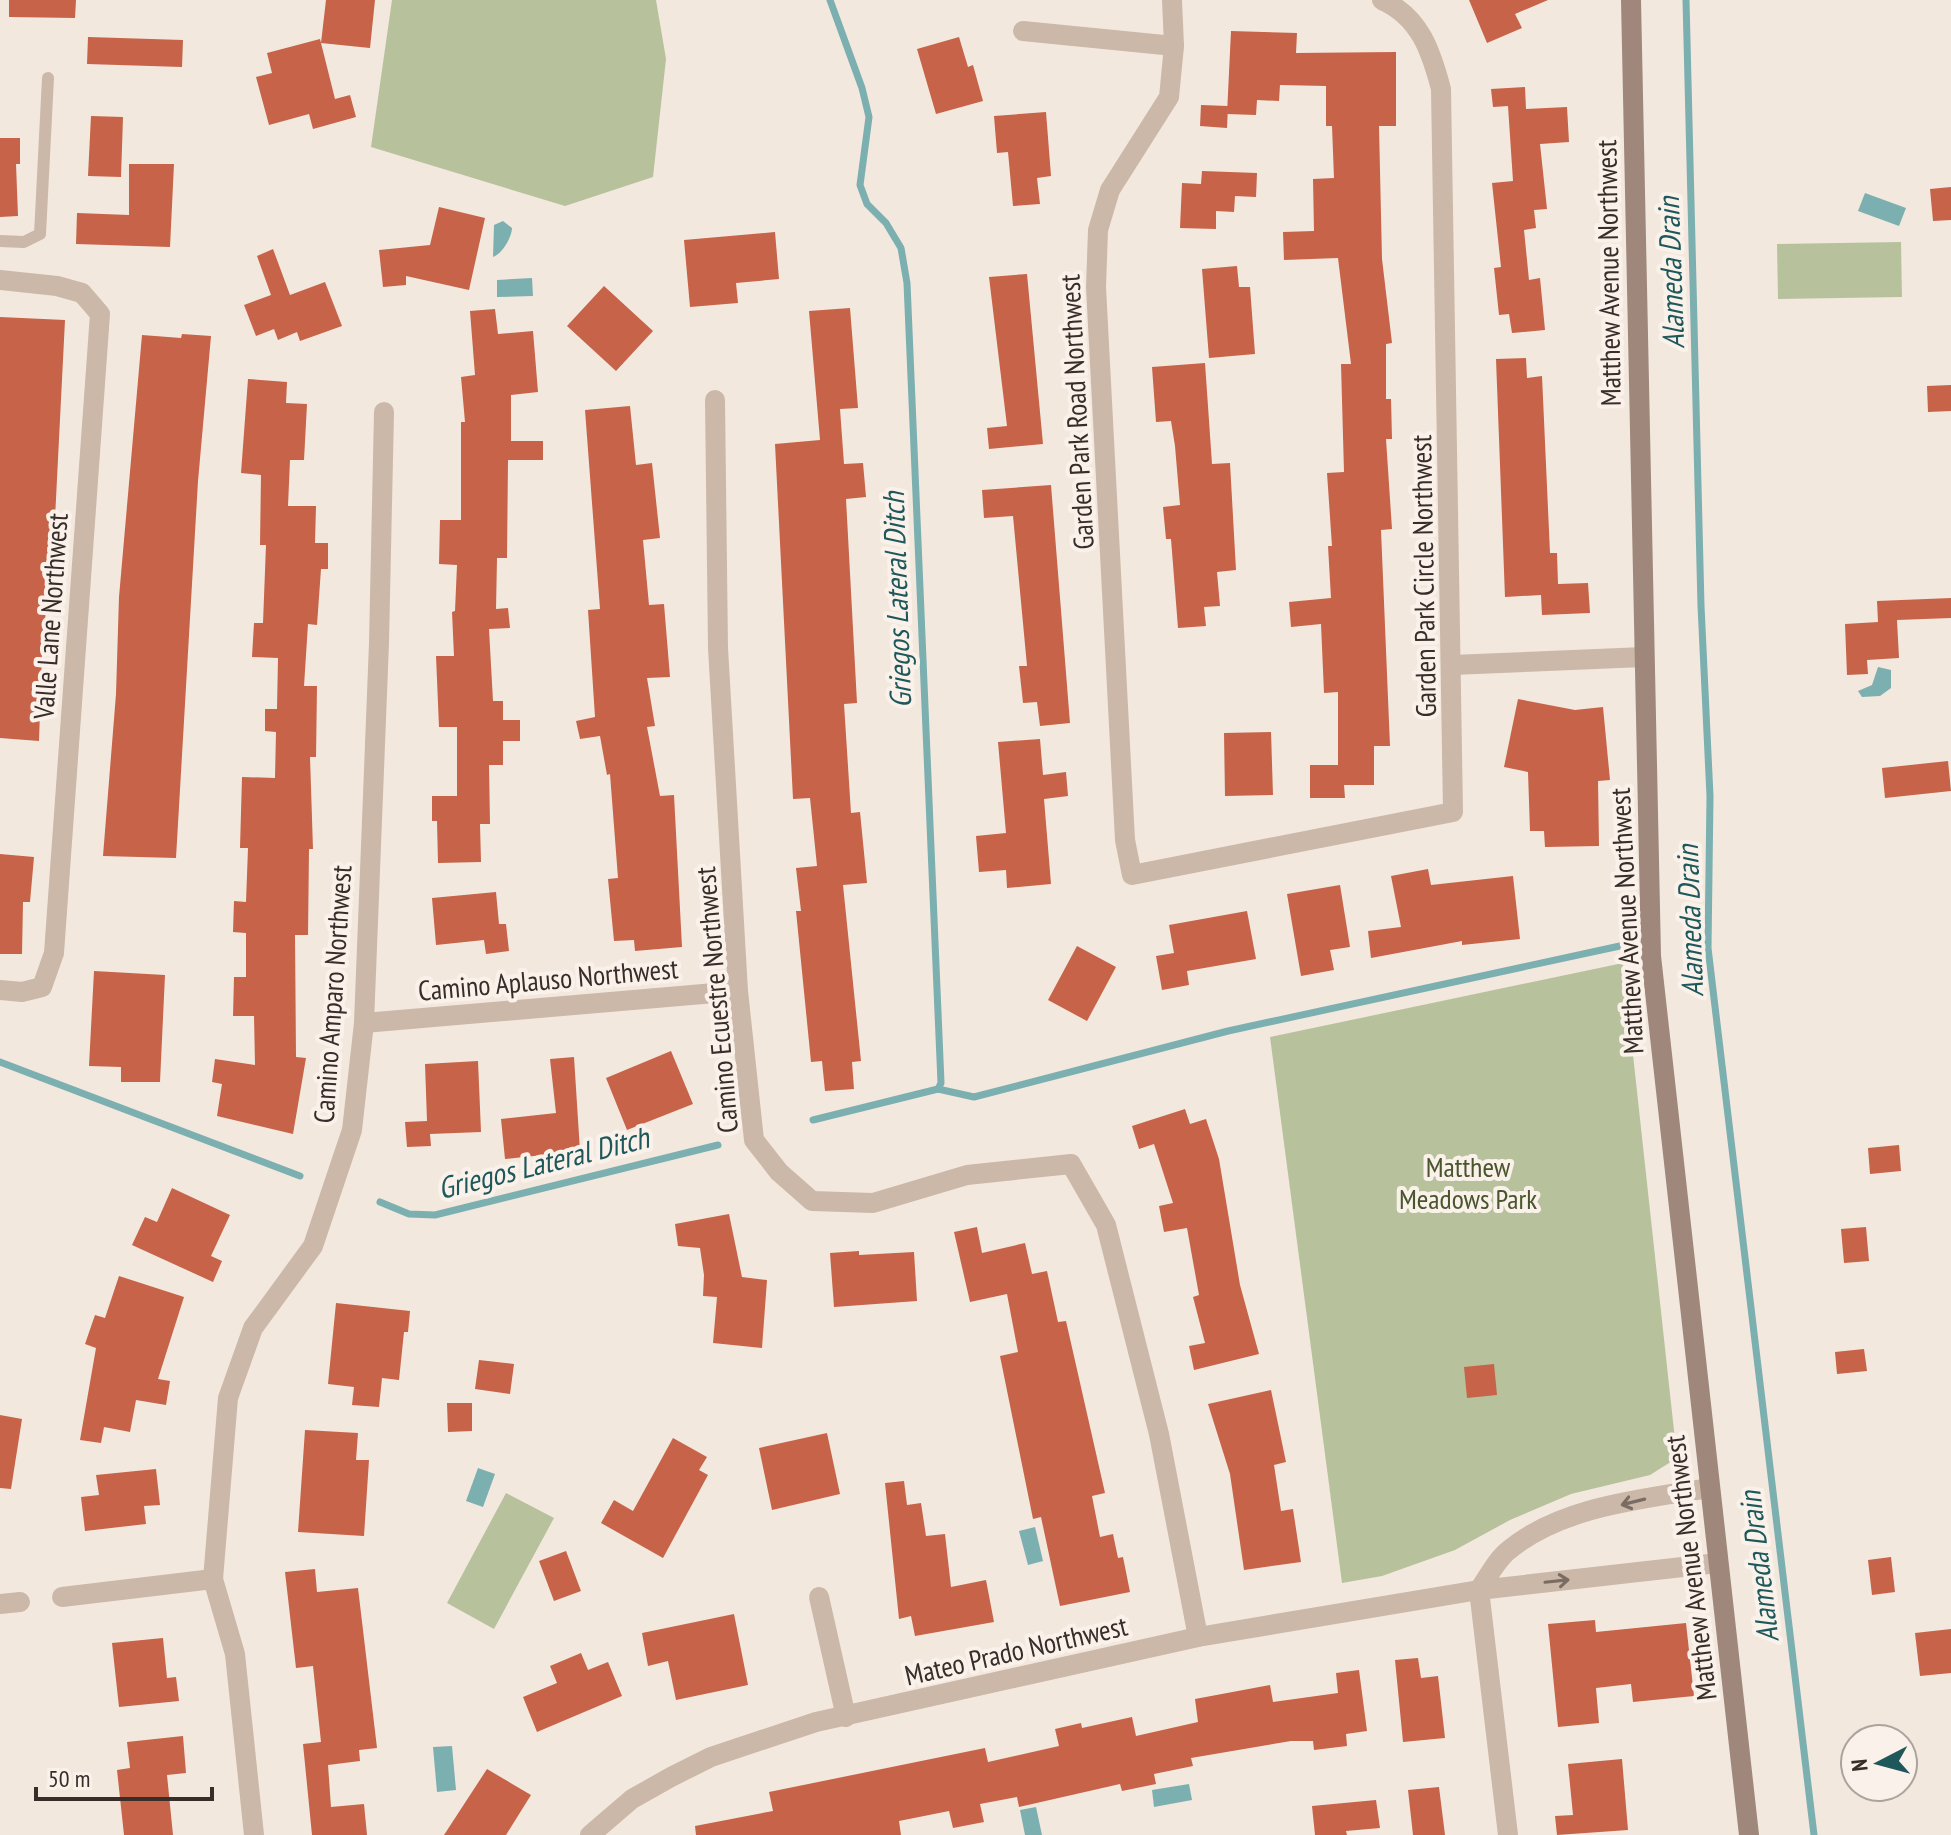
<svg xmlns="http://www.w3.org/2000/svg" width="1951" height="1835" viewBox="0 0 1951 1835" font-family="'PT Sans Narrow',sans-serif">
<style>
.green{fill:#b7c29d}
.water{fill:#7cafb0}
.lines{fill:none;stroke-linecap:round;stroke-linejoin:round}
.stream{stroke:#7cafb0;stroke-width:7}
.building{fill:#c66348}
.lane{stroke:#cbb8a9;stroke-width:12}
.street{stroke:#cbb8a9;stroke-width:20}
.secondary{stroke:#9f877b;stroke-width:20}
.oneway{stroke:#7a6c63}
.labels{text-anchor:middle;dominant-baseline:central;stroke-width:8;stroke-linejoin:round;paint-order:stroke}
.street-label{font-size:28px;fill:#382d29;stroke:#faf2ea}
.park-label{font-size:28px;fill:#49562d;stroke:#faf2ea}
.water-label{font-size:30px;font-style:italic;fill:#1e585a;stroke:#faf2ea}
</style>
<rect width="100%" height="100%" fill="#f3e8de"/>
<g class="green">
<polygon points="392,0 656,0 666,59 653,177 565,206 371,147"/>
<polygon points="1901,242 1902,297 1778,299 1777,244"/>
<polygon points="1623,963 1677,1458 1650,1475 1571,1494 1510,1520 1455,1550 1382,1576 1342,1583 1270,1037"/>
<polygon points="506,1493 554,1518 494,1629 447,1603"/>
</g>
<g class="water">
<polygon points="1865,193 1906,208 1899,226 1858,211"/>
<path d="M503,221l9,7c0,9 -10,26 -19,29l1,-32z"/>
<polygon points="532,278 533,296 497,297 497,280"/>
<polygon points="1878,667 1891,670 1891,688 1880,696 1862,697 1858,691 1872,685"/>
<polygon points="478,1468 495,1474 483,1507 466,1501"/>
<polygon points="1035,1527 1043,1561 1028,1565 1019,1531"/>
<polygon points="452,1746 456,1790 437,1792 433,1747"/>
<polygon points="1189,1784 1192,1800 1154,1807 1152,1790"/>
<polygon points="1036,1807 1042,1835 1025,1835 1020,1810"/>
</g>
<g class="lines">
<g class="stream">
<polyline points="1686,0 1701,606 1710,796 1708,948 1814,1835"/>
<polyline points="0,1062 300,1176"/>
<polyline points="938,1089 974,1097 1228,1031 1629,944"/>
<polyline points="813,1120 938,1089 941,1083 907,283 901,248 886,223 867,204 860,185 869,117 862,88 830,0"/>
<polyline points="380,1202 409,1214 435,1215 718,1145"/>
</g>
</g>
<g class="building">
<polygon points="9,0 76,0 75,18 9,17"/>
<polygon points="326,0 375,0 370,48 321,43"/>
<polygon points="1469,0 1548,0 1515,14 1522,28 1487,43"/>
<polygon points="1231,31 1297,33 1296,53 1396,52 1396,126 1379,126 1382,259 1392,343 1386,344 1386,399 1391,399 1392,439 1386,439 1392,529 1381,530 1390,746 1374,746 1374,785 1344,785 1345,798 1310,798 1310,765 1338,765 1338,692 1324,693 1321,624 1291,627 1289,602 1331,598 1328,546 1332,546 1327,473 1344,472 1341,364 1351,364 1338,258 1284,260 1283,232 1314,231 1313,179 1334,178 1332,126 1326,126 1326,86 1280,85 1279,101 1257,100 1256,115 1227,114"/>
<polygon points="88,37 183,40 182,67 87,64"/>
<polygon points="959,37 968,67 973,65 983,101 936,114 917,49"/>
<polygon points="320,39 335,99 350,95 356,117 313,129 309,114 269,125 256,77 272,73 267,53"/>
<polygon points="1525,87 1526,109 1567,107 1569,142 1540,144 1547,209 1534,210 1536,228 1524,230 1529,280 1540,278 1545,330 1512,333 1509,314 1499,315 1494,268 1501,267 1492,183 1513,181 1508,106 1493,107 1491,89"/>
<polygon points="1201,105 1228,106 1227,128 1200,126"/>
<polygon points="1046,112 1051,176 1037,178 1040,204 1013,206 1008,152 997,153 994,116"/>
<polygon points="91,116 123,117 121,177 88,176"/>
<polygon points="0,138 20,138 20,164 16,164 18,216 0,217"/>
<polygon points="129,164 174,164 170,247 76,244 77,213 129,215"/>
<polygon points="1202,171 1257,173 1256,197 1235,196 1234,212 1216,211 1216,229 1180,228 1182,183 1201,184"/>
<polygon points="1951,187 1951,220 1933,221 1930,189"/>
<polygon points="439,207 485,218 469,290 406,276 406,285 383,287 379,250 430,245"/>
<polygon points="775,232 779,279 736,283 738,303 690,307 684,240"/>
<polygon points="273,249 290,295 325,282 342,326 300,341 297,332 278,340 274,329 256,336 244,305 271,295 257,256"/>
<polygon points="1237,266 1239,287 1250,287 1255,354 1209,358 1202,269"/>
<polygon points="1027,274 1043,444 989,449 987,428 1007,426 989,277"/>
<polygon points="604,286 653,331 616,371 567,326"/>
<polygon points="850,308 858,408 840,409 844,464 863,463 866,497 846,499 857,703 844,704 851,813 860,812 867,883 843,885 861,1061 852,1062 854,1089 825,1091 822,1061 811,1062 796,911 801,911 796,868 817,866 810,798 793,799 775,444 820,440 809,311"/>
<polygon points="495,309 498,334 533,331 538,392 511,395 511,441 543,441 543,460 508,460 507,558 497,558 496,609 508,608 510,628 489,629 493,701 503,701 503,720 520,720 520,741 503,741 503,765 489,765 490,824 480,824 481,862 438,863 437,821 432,821 432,796 457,796 457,727 439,727 436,656 454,656 452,612 455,611 457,565 439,564 440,520 461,520 461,422 465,422 461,377 475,375 470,311"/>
<polygon points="0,317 65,320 52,578 49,578 42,652 39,741 0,738"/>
<polygon points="182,334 211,336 198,481 176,858 103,856 116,694 119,597 142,335 181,338"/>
<polygon points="1526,358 1527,378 1542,376 1550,553 1557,553 1558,584 1588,583 1590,613 1542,615 1541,595 1505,597 1496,359"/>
<polygon points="1205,363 1212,464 1230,463 1236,570 1217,572 1220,606 1204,607 1206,626 1178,628 1171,539 1166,539 1163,507 1180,505 1175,446 1171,421 1156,422 1152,367"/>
<polygon points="248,379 287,382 286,403 307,404 304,460 290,460 288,506 316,506 315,543 328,543 328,569 321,569 317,625 308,624 304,686 317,686 316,757 310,757 313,849 309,849 308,935 295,935 296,1057 306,1058 293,1134 217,1116 222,1084 212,1082 215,1059 255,1065 254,1016 233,1016 234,977 246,977 246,933 233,932 234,901 246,902 248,848 240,848 242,777 275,778 276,732 265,731 265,709 277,709 278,658 252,657 254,623 263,623 266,545 260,545 261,475 241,473"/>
<polygon points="1951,385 1951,411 1928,412 1927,386"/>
<polygon points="630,406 636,465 652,463 657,510 660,538 643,540 649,605 664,604 670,677 647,678 655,726 647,727 660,796 674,795 682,947 635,951 634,940 614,941 608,879 618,878 610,774 607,775 600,736 580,739 576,721 595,717 588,610 600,609 585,410"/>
<polygon points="1051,485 1070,723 1040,726 1037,702 1023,703 1019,666 1027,666 1013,516 984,518 982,490"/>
<polygon points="1951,598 1951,618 1897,620 1899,658 1867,660 1868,674 1847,675 1845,624 1878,622 1877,601"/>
<polygon points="1518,699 1575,710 1603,707 1610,780 1598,781 1599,846 1545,847 1544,831 1530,831 1528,772 1504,767"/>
<polygon points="1271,732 1273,795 1225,796 1224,733"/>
<polygon points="1040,739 1043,775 1066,772 1068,796 1044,799 1051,884 1007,888 1006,870 979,872 976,836 1006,833 998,742"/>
<polygon points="1948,761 1951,791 1885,798 1882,768"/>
<polygon points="0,854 34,857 30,902 23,902 22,954 0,954"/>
<polygon points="1428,869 1431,885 1513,876 1520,939 1462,945 1462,941 1371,958 1368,931 1401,927 1391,876"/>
<polygon points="1340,885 1350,947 1330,950 1334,970 1301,976 1287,894"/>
<polygon points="496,892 499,924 506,924 509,951 486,954 484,940 436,945 432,898"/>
<polygon points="1247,911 1256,959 1187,971 1189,985 1162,990 1156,956 1174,953 1169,925"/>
<polygon points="1077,946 1116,967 1087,1021 1048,1000"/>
<polygon points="94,971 165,975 160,1082 121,1082 121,1067 89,1066"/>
<polygon points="671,1051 693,1104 627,1130 606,1078"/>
<polygon points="574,1057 580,1151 505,1159 501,1119 556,1113 550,1059"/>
<polygon points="478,1061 481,1132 430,1134 431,1146 407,1147 405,1122 427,1121 425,1064"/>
<polygon points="1185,1109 1190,1124 1206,1119 1219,1159 1240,1285 1259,1354 1194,1370 1189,1346 1205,1343 1193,1297 1199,1295 1187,1228 1164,1232 1159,1206 1173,1203 1154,1144 1139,1149 1132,1126"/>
<polygon points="1899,1145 1901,1171 1870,1174 1868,1148"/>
<polygon points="172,1188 230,1215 211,1256 222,1261 213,1282 132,1245 145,1217 157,1222"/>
<polygon points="729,1214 742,1277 767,1280 762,1348 713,1343 717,1297 703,1296 704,1275 700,1248 678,1246 675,1224"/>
<polygon points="977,1227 982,1253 1025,1243 1032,1274 1047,1271 1058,1322 1066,1321 1105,1493 1092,1496 1100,1537 1113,1534 1118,1558 1123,1557 1130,1592 1060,1606 1041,1517 1033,1519 1000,1356 1018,1352 1007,1294 970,1302 954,1232"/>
<polygon points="1866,1227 1869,1261 1844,1263 1841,1229"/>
<polygon points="859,1251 859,1255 914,1252 917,1301 834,1307 830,1253"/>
<polygon points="119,1276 184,1297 158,1379 170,1381 166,1405 136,1400 130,1432 104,1427 101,1443 80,1440 96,1348 85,1344 95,1315 105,1318"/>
<polygon points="336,1303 410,1311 408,1332 404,1332 399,1380 382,1378 379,1407 352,1405 354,1387 328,1384"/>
<polygon points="1864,1349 1867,1371 1837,1374 1835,1352"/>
<polygon points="479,1360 514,1364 510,1394 475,1389"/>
<polygon points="1494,1364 1497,1395 1467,1398 1464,1367"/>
<polygon points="1271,1390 1286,1462 1274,1465 1281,1511 1293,1509 1301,1562 1244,1570 1230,1474 1208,1404"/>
<polygon points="447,1403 472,1403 472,1431 448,1432"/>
<polygon points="0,1415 22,1419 11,1489 0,1488"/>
<polygon points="305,1430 358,1433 356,1460 369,1460 364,1536 298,1532"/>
<polygon points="827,1433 840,1494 772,1510 759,1448"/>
<polygon points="673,1438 707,1457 699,1470 708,1475 663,1558 601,1523 614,1500 633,1511"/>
<polygon points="156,1469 160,1505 144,1506 146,1524 85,1531 81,1497 99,1495 96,1475"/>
<polygon points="904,1481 907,1505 921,1503 926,1536 945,1534 951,1587 986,1580 994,1622 915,1636 911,1616 899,1619 885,1483"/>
<polygon points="566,1551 581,1591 554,1601 539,1561"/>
<polygon points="1891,1557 1895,1592 1872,1595 1868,1560"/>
<polygon points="315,1569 317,1592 358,1588 377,1748 359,1750 360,1761 328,1765 331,1807 364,1804 367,1835 312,1835 303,1744 321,1742 313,1666 296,1668 285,1572"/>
<polygon points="734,1614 748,1685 676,1700 668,1661 648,1666 642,1633"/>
<polygon points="1595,1620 1596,1632 1686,1623 1694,1696 1633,1702 1631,1684 1596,1688 1599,1723 1558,1727 1548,1624"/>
<polygon points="1951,1629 1951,1673 1920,1676 1915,1633"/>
<polygon points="163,1638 167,1678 176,1677 179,1701 119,1707 112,1643"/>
<polygon points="581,1653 588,1670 608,1662 622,1696 537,1732 523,1697 557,1683 550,1666"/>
<polygon points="1418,1658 1421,1678 1438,1676 1445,1738 1403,1742 1395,1660"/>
<polygon points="1359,1670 1367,1731 1346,1734 1347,1746 1314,1750 1313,1741 1291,1741 1191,1758 1193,1766 1154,1774 1156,1784 1122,1791 1120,1784 1019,1807 1017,1797 980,1804 984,1822 953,1828 949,1811 899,1821 901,1835 696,1835 695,1826 773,1811 769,1792 985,1748 988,1762 1059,1746 1055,1729 1081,1723 1082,1728 1132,1717 1136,1736 1198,1722 1195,1699 1270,1685 1273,1702 1338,1693 1336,1673"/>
<polygon points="183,1736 186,1773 167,1775 173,1835 124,1835 117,1770 130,1768 127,1742"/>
<polygon points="1622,1759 1628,1830 1557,1835 1555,1816 1573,1815 1568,1764"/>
<polygon points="487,1769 531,1795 506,1835 444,1835"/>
<polygon points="1439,1787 1445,1835 1413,1835 1408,1790"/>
<polygon points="1376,1800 1380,1828 1346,1831 1347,1835 1315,1835 1312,1806"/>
</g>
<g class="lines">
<polyline class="lane" points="0,241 24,242 40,234 48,78"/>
<g class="street">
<path d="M1172,0l2,46 -5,51 -59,93 -12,40 -2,57 29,553 7,35 321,-63 -12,-723c-10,-38 -21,-72 -59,-89"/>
<polyline points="1023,31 1174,46"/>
<polyline points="0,280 57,286 82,293 100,314 54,953 42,987 22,992 0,990"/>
<polyline points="715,400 718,648 738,991 754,1140 779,1172 812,1201 873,1203 967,1175 1071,1164 1106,1225 1159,1434 1198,1637"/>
<polyline points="1452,665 1644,657"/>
<polyline points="364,1023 738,991"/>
<path d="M1479,1590c9,-13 18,-31 30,-40 53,-44 135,-51 200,-62"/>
<polyline points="1479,1590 1508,1835"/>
<polyline points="62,1597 213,1579"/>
<polyline points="819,1597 846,1717"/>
<polyline points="0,1604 20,1602"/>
<polyline points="254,1835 235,1654 213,1579 228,1398 253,1328 313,1246 352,1130 364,1023 379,643 384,412"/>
<polyline points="590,1835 632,1799 671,1777 711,1757 816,1722 1198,1637 1479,1590 1718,1563"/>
</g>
<polyline class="secondary" points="1631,0 1651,956 1749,1835"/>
</g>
<defs><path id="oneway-shaft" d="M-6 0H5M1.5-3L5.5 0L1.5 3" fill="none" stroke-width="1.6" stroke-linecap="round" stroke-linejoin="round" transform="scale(2)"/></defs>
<g class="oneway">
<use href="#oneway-shaft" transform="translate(1633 1502) rotate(166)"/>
<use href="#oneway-shaft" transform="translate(1557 1581) rotate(-6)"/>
</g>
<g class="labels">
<g class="street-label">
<text transform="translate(1608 273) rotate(-91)">Matthew Avenue Northwest</text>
<text transform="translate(1076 412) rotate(-93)">Garden Park Road Northwest</text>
<text transform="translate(1423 576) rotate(-91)">Garden Park Circle Northwest</text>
<text transform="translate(50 616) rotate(-86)">Valle Lane Northwest</text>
<text transform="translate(1626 921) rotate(-93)">Matthew Avenue Northwest</text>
<text transform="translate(548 979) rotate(-5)">Camino Aplauso Northwest</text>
<text transform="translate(332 994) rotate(-86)">Camino Amparo Northwest</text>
<text transform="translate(716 1000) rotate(-95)">Camino Ecuestre Northwest</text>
<text transform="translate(1690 1568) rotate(-97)">Matthew Avenue Northwest</text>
<text transform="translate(1016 1650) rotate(-13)">Mateo Prado Northwest</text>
</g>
<g class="park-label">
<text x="1468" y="1166">Matthew<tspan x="1468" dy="32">Meadows Park</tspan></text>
</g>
<g class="water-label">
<text transform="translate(1670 273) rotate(-92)">Alameda Drain</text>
<text transform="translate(896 600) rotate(-92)">Griegos Lateral Ditch</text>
<text transform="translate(1689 921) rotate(-92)">Alameda Drain</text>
<text transform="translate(543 1162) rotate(-14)">Griegos Lateral Ditch</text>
<text transform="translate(1758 1567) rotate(-97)">Alameda Drain</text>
</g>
</g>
<g transform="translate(1879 1763) rotate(264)"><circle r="38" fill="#faf2ea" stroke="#aca39d" stroke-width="2"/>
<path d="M0-6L14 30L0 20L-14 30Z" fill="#1e585a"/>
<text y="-12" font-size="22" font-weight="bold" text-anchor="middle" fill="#382d29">N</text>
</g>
<path d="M36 1787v12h176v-12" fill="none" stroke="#382d29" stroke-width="4"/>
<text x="48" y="1787" font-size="24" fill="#382d29" stroke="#faf2ea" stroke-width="6" paint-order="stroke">50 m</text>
</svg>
